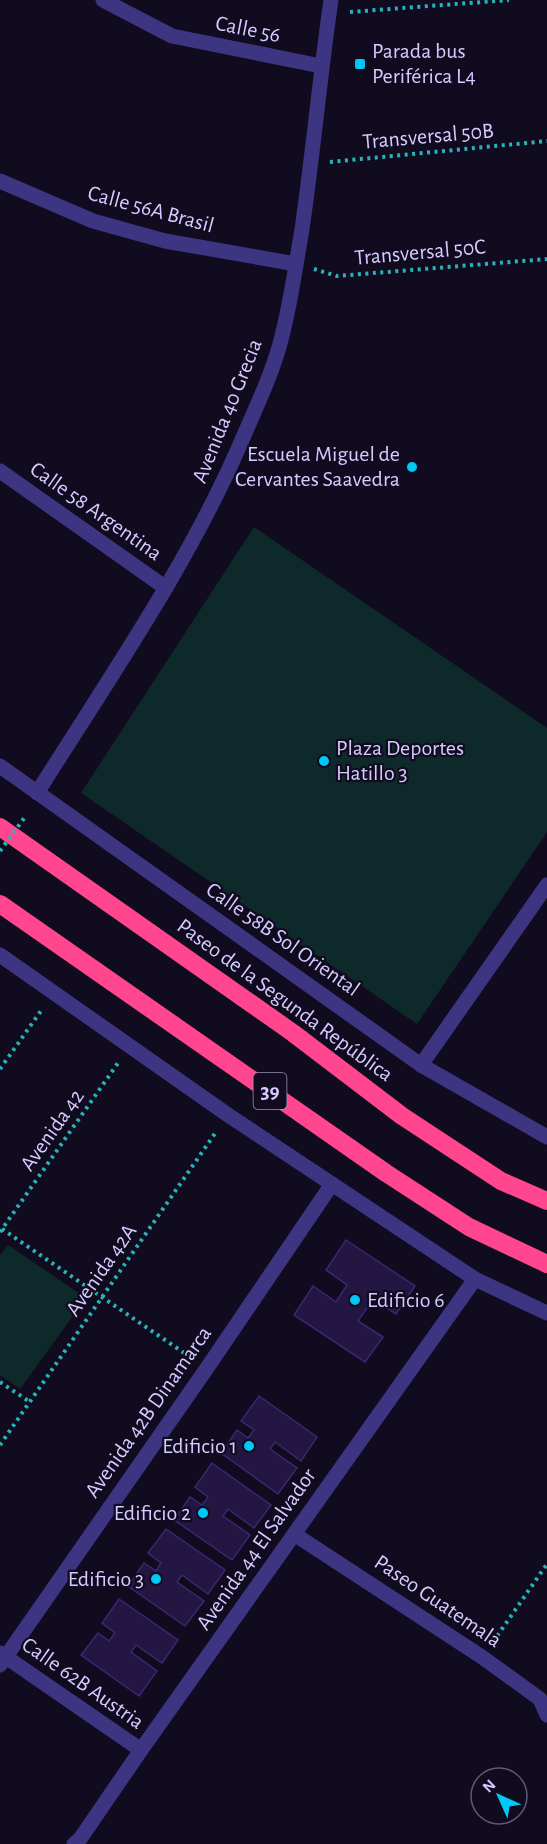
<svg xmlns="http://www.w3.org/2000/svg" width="547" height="1844" viewBox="0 0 547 1844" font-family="'Alegreya Sans',sans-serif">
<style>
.green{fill:#0e292a}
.building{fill:#231642;stroke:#3c276f;stroke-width:1.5}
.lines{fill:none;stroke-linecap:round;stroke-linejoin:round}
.path{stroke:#27b3b7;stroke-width:4;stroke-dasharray:3 4.5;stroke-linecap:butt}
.street{stroke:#3d3482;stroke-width:15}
.highway{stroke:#ff468e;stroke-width:18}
.path-bridge{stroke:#27b3b7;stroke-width:4;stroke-dasharray:3 4.5;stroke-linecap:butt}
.poi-dot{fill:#00c8f6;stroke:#110b20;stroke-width:2}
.labels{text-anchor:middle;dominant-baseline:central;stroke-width:4.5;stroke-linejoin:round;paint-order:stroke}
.shield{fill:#110b20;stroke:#9a91bc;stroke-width:1.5}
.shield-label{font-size:21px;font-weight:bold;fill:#d5cbff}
.street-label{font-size:22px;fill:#d5cbff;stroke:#110b20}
.poi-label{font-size:22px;fill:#d5cbff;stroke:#110b20;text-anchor:end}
</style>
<rect width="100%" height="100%" fill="#110b20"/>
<g class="green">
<polygon points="254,527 547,728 547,832 417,1024 81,793"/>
<polygon points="8,1245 86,1298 20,1389 0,1375 0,1255"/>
</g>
<g class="building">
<polygon points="346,1240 415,1286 396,1314 373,1299 358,1321 383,1337 365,1362 294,1315 313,1286 336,1302 347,1285 326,1270"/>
<polygon points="259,1396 317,1437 301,1461 275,1442 270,1449 297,1468 278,1494 221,1453 237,1430 248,1438 254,1430 241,1421"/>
<polygon points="212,1463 271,1505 254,1528 228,1509 223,1516 250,1535 232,1560 174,1520 190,1497 202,1505 208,1497 195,1487"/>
<polygon points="166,1529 225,1570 208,1594 182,1575 177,1582 204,1601 185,1626 128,1586 144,1563 156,1571 161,1563 148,1553"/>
<polygon points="119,1599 178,1640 162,1663 136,1645 131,1652 157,1671 139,1696 81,1655 98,1633 109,1641 115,1633 102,1623"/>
</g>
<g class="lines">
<g class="path">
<polyline points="350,12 509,0"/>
<polyline points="330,162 547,141"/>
<polyline points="314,269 337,276 547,259"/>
<polyline points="0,1069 43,1008"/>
<polyline points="2,1229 190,1357"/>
<polyline points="0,1232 118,1063"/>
<polyline points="0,1382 30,1402"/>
<polyline points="0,1445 216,1132"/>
<polyline points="493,1642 547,1564"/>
</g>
<g class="street">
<polyline points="103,0 172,36 321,66"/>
<polyline points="0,181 93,221 165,241 296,264"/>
<polyline points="0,471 166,588"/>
<polyline points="0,766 421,1065 547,1137"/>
<path d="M37,793c74,-118 154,-232 208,-360 14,-32 29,-64 37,-97 9,-35 14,-72 20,-107 11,-76 18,-153 29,-229"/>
<polyline points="0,955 228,1115 475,1279 547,1313"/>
<polyline points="421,1065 547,885"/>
<polyline points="294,1534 482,1657 540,1699 547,1715"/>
<polyline points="0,1653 141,1750"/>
<polyline points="0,1665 207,1368 332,1184"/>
<polyline points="74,1844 80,1839 141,1750 475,1279"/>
</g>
<g class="highway">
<polyline points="0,827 293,1033 402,1116 501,1181 547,1201"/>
<polyline points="0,904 386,1173 469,1227 547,1264"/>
</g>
<polyline class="path-bridge" points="0,851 25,817"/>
</g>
<g class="poi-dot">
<rect x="354" y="58" width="12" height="12" rx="3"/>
<circle cx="412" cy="467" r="6"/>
<circle cx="324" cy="761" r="6"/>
<circle cx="355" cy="1300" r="6"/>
<circle cx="249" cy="1446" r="6"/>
<circle cx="203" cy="1513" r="6"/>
<circle cx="156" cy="1579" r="6"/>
</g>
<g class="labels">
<rect class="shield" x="253.5" y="1073" width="33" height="36" rx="4.5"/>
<g class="shield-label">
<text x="270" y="1091">39</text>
</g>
<g class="street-label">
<text transform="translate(248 29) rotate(11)">Calle 56</text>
<text transform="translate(428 136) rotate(-5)">Transversal 50B</text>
<text transform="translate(151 209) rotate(15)">Calle 56A Brasil</text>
<text transform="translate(420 252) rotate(-5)">Transversal 50C</text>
<text transform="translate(227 411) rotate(-68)">Avenida 40 Grecia</text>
<text transform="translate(96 511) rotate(35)">Calle 58 Argentina</text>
<text transform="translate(283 939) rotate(35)">Calle 58B Sol Oriental</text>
<text transform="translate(285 1000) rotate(36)">Paseo de la Segunda República</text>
<text transform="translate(52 1130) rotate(-55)">Avenida 42</text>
<text transform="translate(101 1270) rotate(-55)">Avenida 42A</text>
<text transform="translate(148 1412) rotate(-55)">Avenida 42B Dinamarca</text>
<text transform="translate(256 1549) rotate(-55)">Avenida 44 El Salvador</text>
<text transform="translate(438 1601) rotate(34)">Paseo Guatemala</text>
<text transform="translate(83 1683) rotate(35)">Calle 62B Austria</text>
</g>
<g class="poi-label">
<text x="372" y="51" text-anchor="start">Parada bus<tspan x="372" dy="25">Periférica L4</tspan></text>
<text x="400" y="454">Escuela Miguel de<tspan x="400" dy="25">Cervantes Saavedra</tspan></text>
<text x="336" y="748" text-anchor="start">Plaza Deportes<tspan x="336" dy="25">Hatillo 3</tspan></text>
<text x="367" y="1300" text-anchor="start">Edificio 6</text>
<text x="237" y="1446">Edificio 1</text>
<text x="191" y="1513">Edificio 2</text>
<text x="144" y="1579">Edificio 3</text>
</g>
</g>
<g transform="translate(499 1796) rotate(315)"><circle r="28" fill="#110b20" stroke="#5f5879" stroke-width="1.5"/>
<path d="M0-4.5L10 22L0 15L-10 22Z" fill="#00c8f6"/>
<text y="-9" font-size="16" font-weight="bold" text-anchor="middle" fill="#d5cbff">N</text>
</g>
</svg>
